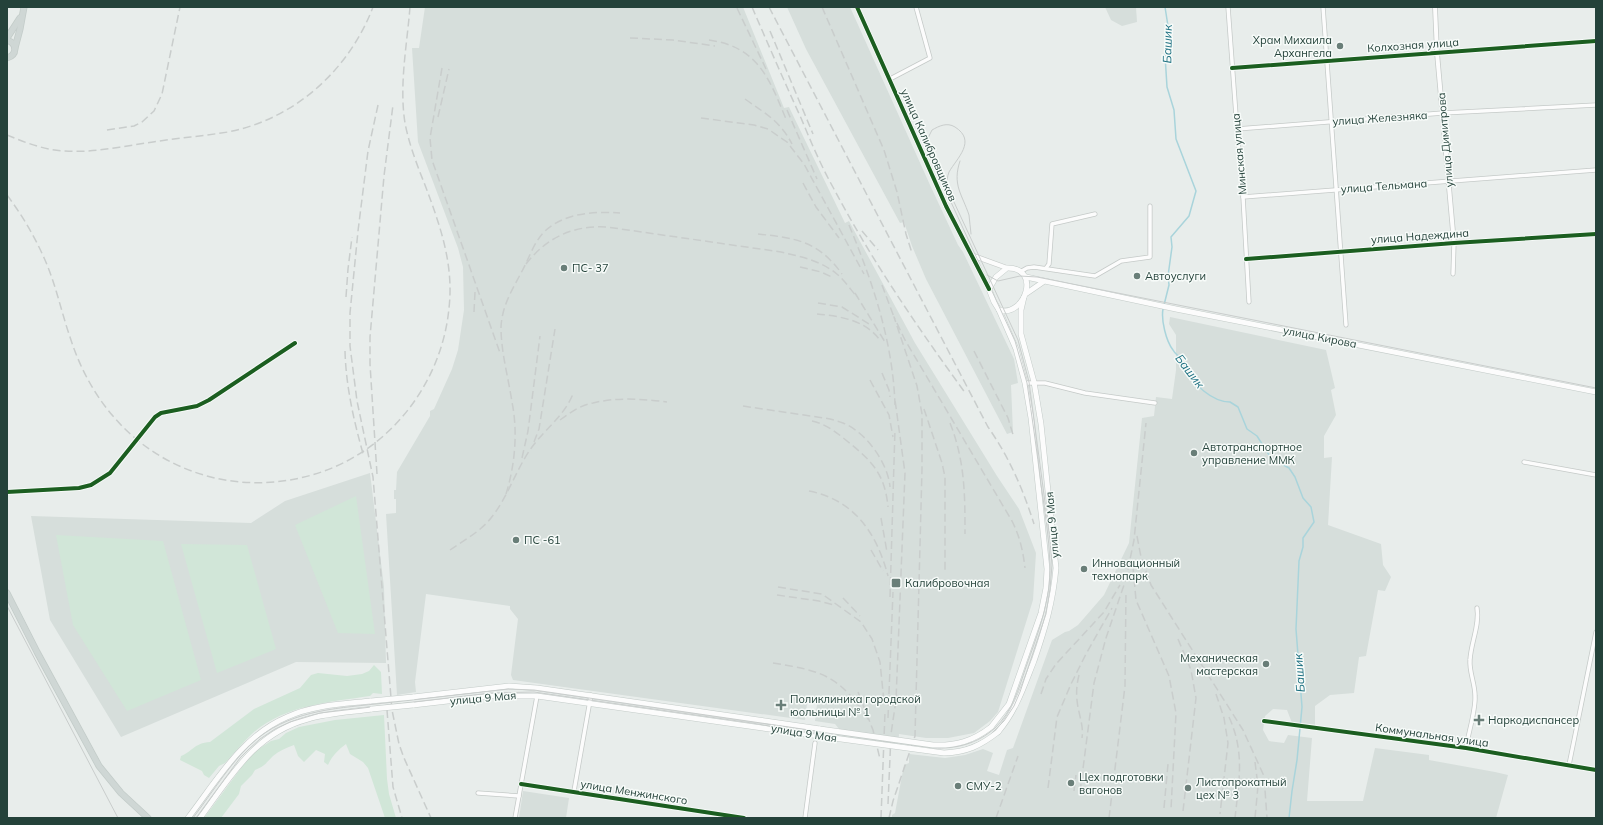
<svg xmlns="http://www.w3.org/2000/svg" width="1603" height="825" viewBox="0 0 1603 825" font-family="Mulish,sans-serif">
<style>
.built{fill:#d6dedb}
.green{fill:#d1e6d8}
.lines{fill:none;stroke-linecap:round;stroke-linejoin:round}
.stream{stroke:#a9d4db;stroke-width:1.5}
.minor-casing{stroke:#c5cac8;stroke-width:5}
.tertiary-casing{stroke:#c5cac8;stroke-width:5.5}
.secondary-casing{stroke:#c3cbc8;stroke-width:6}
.primary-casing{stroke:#c3ccc9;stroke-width:7}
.minor{stroke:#fcfcfc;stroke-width:3.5}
.tertiary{stroke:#fcfcfc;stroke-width:4}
.secondary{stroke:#fcfcfc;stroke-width:5}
.primary{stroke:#cfd7d5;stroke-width:5.5}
.tram{stroke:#c9cdcc;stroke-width:1}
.rail{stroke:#c9cdcc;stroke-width:1.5;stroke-dasharray:8 4;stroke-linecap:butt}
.secondary-bridge-casing{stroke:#c3cbc8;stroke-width:6;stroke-linecap:butt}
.secondary-bridge{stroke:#fcfcfc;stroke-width:5}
.cycleway-casing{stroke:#f7fbf9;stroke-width:6}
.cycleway{stroke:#1b5e20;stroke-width:4}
.poi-dot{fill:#697e78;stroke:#f7fbf9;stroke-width:1.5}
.labels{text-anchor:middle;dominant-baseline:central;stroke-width:3;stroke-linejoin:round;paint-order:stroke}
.poi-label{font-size:11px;fill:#24423a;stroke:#f7fbf9;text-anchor:start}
.street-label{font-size:11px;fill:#24423a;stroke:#f7fbf9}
.water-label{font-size:12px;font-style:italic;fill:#1c6f80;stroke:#f7fbf9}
</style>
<rect width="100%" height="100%" fill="#e8edeb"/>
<g class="built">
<polygon points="425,7 743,7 784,108 789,107 845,223 849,221 915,343 997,476 1019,509 1036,553 1033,600 998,712 990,721 974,733 948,738 926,738 899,734 898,749 835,736 837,732 840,730 835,724 815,721 818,697 808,696 805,720 513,680 511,675 518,619 510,609 510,606 426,594 415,682 416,692 397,695 386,514 396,513 396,499 394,499 394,490 396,490 397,472 430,416 430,411 434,409 452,369 458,350 464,310 463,267 458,248 418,142 412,48 419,48"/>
<polygon points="787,7 850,7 930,185 958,245 963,252 1014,359 1018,383 1011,385 1013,432 1007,434 926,279 912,246 904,222 900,223 806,49"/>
<polygon points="1105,7 1136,7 1137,22 1122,26 1111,20"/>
<polygon points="1170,317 1326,350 1335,388 1331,390 1336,415 1324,436 1324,458 1332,457 1328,525 1381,544 1383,565 1391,577 1385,591 1378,590 1366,656 1359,657 1354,693 1330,695 1315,706 1315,725 1292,723 1287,710 1273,709 1265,716 1263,730 1269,741 1284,743 1288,735 1312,738 1307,801 1363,801 1375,748 1429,755 1429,760 1495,772 1508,775 1496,818 892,818 892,815 895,813 904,765 909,763 909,754 945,758 965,755 983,749 993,753 987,771 999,775 1007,750 1013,748 1052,640 1065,632 1069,631 1078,625 1104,595 1129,543 1142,418 1154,416 1156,397 1172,399 1176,370 1176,335 1169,324"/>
<polygon points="370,473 384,587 386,663 296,662 121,737 50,620 31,516 251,523 285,501"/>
<polygon points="523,791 569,798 566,818 519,818"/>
</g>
<g class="green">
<polygon points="356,496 375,634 338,633 295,525"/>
<polygon points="56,535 163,541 201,680 127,711 73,625"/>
<polygon points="181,544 247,545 276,649 217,673"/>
<path d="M374,665l7,7 1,22 -9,-1 -3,3c-40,6 -84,9 -116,36 -10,9 -20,21 -29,31l-6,3 -10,12 -5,-3 -2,-4 -22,-11 1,-4c11,-4 13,-13 29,-14l44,-33 46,-21 11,-13 7,-2 29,3 15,-2 7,-3z"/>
<path d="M384,715l3,64 2,15 7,24h-11l-17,-50 -5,-6 -13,-8 -4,-10c-8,6 -14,12 -18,21l-4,-3 1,-8 -9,-4 -12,12 -6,-6 -4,-11c-8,3 -15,6 -21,11 -7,7 -8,10 -18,14l-3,5 -11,11 -2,8 -18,24h-17l40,-54 13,-14 14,-9 8,-2 7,-6 13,-6 36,-7z"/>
</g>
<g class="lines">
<g class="stream">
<polyline points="1164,305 1169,285 1168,276 1172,247 1171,237 1189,216 1196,191 1176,139 1174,110 1167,87 1165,55 1168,26 1165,7"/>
<path d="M1163,309c-2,11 3,32 10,41 2,4 6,6 8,9 2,3 2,6 4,9 8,16 27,34 45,34l8,5 9,22 10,7 14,22 18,10 6,9 8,21 8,9 3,15 -11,16v9l-4,14 -3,68 6,78 -5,53 -5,31 -3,27"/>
</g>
<g class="minor-casing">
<g id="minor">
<polyline points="1228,7 1237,129 1243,197 1249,302"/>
<polyline points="1323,7 1346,325"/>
<polyline points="1232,68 1596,41"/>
<polyline points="890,79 930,58 916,7"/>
<polyline points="1237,129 1443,113 1596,105"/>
<polyline points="1243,197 1596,170"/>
<polyline points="1246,259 1454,243 1453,274"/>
<polyline points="1046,268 1049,264 1052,224 1095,214"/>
<polyline points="1020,272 1027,268 1034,267 1095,276 1121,261 1150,257 1150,206"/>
<polyline points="1025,383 1045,383 1085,393 1155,403"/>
<polyline points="1524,462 1596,475"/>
<polyline points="7,492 79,488 91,485 110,473 155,417 161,413 197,406 209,400 295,343"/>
<polyline points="1264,721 1466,748 1596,770"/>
<path d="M1466,748c2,-14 10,-38 9,-52 0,-13 -6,-24 -5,-36 1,-18 10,-35 7,-52"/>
<polyline points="1569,765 1596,632"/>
<polyline points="521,784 744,818"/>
<polyline points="574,791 591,695"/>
<polyline points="478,793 519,796"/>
<polyline points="515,818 537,696"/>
<polyline points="805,818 815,743"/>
</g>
</g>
<g class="tertiary-casing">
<g id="tertiary">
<polyline points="857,7 946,206 989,289"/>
<polyline points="1435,7 1437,53 1454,243 1596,234"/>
<polyline points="974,256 1007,268"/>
</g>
</g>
<g class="secondary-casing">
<g id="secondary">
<path d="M1007,268c35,-1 18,50 -8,42l-5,-8 -5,-13 7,-12z"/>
<polyline points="1026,277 1176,309 1596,392"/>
<polyline points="1027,293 1043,282"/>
<polyline points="413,697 509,686 537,688 820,729"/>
<polyline points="413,705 491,696 537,696 819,736"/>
<polyline points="991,727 1009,704 1041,613 1046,588 1047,569 1031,418 1025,383 1016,349 999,310"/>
<path d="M998,732c18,-21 26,-46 36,-71 11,-32 19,-59 22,-93l-15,-144 -7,-42 -13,-48v-24l3,-13"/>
<path d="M188,818c29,-38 54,-82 99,-101 26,-12 56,-13 84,-16"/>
<path d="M200,818c31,-42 55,-85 108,-99 21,-6 43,-7 64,-10"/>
</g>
</g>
<g class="primary-casing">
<g id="primary">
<polyline points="7,38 20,18"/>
<path d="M7,40c11,4 10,15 0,18"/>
<polyline points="15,48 20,29 24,7"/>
<polyline points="7,593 37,652 99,766 121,793 148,818"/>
</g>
</g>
<use href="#minor" class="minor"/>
<use href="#tertiary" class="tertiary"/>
<use href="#secondary" class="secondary"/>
<use href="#primary" class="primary"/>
<g class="tram">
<path d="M960,161c-8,24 2,33 9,54 1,6 1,13 2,19"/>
<polyline points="987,275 998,281 1020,276 1037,277 1596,388"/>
<polyline points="7,606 118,818"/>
<path d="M193,818c19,-25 41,-61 65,-80 37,-29 83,-30 127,-35 35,-4 71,-8 106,-12l17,-2 26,1 399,58c23,1 44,-4 62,-20 17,-16 24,-40 31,-61 12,-34 25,-67 24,-103 -1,-27 -5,-53 -9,-79 -4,-34 -9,-68 -14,-102l-12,-42 -88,-191 -1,-8 6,-12c7,-4 15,-8 23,-3 22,14 2,31 -6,45 -2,5 -2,10 -2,15l71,153 11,42 21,158 2,25 -2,24 -4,25 -26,78 -6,14 -10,15 -17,17 -17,8 -13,4 -13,1 -23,-2 -100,-14 -69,-12 -218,-31 -43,1 -171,20 -30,9 -15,7 -15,10 -11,10 -9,9 -44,60"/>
</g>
<g class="rail">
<path d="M752,7c16,37 32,74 49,111 10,24 20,48 33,71 38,72 84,139 132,205"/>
<path d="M769,7l219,420c21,30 35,62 46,97"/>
<polyline points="822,7 884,150 897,192 906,234 912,253"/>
<polyline points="737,8 766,69"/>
<polyline points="770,31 813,134"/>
<polyline points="630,38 673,40 715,46"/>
<path d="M709,40c49,7 60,38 77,79"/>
<polyline points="442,68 430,138 432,160 500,353"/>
<path d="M745,99c21,15 35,22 47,45"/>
<polyline points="378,105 368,151 358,231 350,313 350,346 357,401 373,477 392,710 399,744 404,758 431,818"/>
<polyline points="787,110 817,179"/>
<polyline points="438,117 449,69"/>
<polyline points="701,118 754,125 768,129 787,142 804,164 864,274"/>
<polyline points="107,130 134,126 142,122 154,111 162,94 180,7"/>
<path d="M7,135c19,8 38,15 58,16 29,2 59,-5 88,-9 25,-4 50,-6 75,-10 67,-13 121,-62 145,-125"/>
<polyline points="803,183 816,207 839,238"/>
<path d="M7,195c15,20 28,42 38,65 11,25 16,51 25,77 22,70 72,124 145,141 43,10 92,4 132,-17 57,-30 96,-89 102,-153 5,-44 -9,-83 -24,-123 -8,-20 -16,-41 -20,-62 -6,-38 2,-78 5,-116"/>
<path d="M849,225c24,58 44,117 46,180"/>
<polyline points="862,231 878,250"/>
<path d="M758,234c38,4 60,7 84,40"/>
<path d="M526,264c21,-27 48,-39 81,-37l174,25c21,5 41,9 57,23 7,6 13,15 19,22"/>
<polyline points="800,267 821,272 834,278"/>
<polyline points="882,285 894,317"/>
<polyline points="855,293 885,342"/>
<polyline points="346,297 348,269 352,237"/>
<polyline points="818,303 842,307 869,324"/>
<polyline points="474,312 475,292"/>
<path d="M817,314c22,2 48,6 62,25"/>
<path d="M345,351c1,36 9,71 19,106"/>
<polyline points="974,351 1008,418 1014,438"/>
<polyline points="882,373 889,390 890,397"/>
<polyline points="870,380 889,415 893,437"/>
<path d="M743,406c20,3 40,6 61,9 13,2 26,3 39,8 23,9 45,40 47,64"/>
<polyline points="924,409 942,463 945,477 945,573"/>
<path d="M560,420c10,-7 20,-15 33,-17 23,-6 51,-4 74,-1"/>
<path d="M812,421c14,3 24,11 35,20 25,20 38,33 41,66"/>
<path d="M950,423c15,38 15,72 15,111"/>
<polyline points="534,442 539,429 555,329"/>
<polyline points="522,458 528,431 540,336"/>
<polyline points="377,474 370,364 370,337 384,176 393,105"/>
<path d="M809,491c46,9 68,43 79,85"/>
<path d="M506,494c9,-29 12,-62 6,-92 -4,-26 -11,-50 -11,-75 1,-21 11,-37 20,-54 7,-12 12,-29 22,-40 19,-20 51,-22 77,-20"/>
<polyline points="881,518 887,552"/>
<polyline points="1137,536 1141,557 1151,585 1243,730 1264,776 1267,818"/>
<path d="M450,550c14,-10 30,-18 41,-32 17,-21 25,-49 41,-71 14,-19 32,-31 41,-53"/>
<polyline points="871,550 883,571"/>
<polyline points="1133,567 1136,600 1169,676 1176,713 1171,809"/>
<polyline points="778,587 822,594 861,622 872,639 880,662 884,702"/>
<polyline points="777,595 819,601 834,605"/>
<polyline points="890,597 895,429"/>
<polyline points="843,598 860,616"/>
<polyline points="1178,639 1191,670 1196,698 1183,811"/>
<path d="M773,663c51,8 67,13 97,59"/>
<path d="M1079,675c-2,8 -3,16 -2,25 1,13 7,25 5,38"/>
<polyline points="858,692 873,730 880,759"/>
<polyline points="1041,694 1046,679 1056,664 1104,612 1120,585"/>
<polyline points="1216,694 1224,718 1228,743 1220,814"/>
<polyline points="387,710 393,787 402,818"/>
<path d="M1229,717c16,35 10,64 6,101"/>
<polyline points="888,718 893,592"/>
<polyline points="1255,762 1258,786 1255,818"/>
<polyline points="1048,788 1057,717 1071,684 1086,654 1112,608"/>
<polyline points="1074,791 1076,775"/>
<polyline points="1080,792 1094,683 1106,638 1126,579 1134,540 1146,423"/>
<polyline points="888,804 891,734 896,700 905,473 895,400"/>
<polyline points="1164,808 1168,764"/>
<polyline points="881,818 885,712"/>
<path d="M889,818l4,-17 22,-65 7,-267v-55l-5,-28 -23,-69 11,23 107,181c8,16 11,30 13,47"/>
<polyline points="996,818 1018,756"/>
<polyline points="1109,818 1125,686 1126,591"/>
</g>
<g class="secondary-bridge-casing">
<g id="secondary-bridge">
<polyline points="371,701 413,697"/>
<polyline points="372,709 413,705"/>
<path d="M820,729l113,16c23,1 40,-4 58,-18"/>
<path d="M819,736l125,17c23,-1 36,-7 54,-21"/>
</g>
</g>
<use href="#secondary-bridge" class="secondary-bridge"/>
<g class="cycleway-casing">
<g id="cycleway">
<polyline points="857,7 946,206 989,289"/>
<polyline points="1232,68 1596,41"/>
<polyline points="1246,259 1454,243 1596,234"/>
<polyline points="7,492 79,488 91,485 110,473 155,417 161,413 197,406 209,400 295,343"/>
<polyline points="1264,721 1466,748 1596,770"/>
<polyline points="521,784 744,818"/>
</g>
</g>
<use href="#cycleway" class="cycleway"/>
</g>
<g class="poi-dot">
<circle cx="1340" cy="46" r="4"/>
<circle cx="564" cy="268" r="4"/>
<circle cx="1137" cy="276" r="4"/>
<circle cx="1194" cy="453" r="4"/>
<circle cx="516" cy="540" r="4"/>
<circle cx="1084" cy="569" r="4"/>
<rect x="891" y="578" width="10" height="10" rx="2"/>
<circle cx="1266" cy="664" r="4"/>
<path d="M779 699h4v4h4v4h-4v4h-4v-4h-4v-4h4z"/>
<path d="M1477 714h4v4h4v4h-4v4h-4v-4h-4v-4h4z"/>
<circle cx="1071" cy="783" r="4"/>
<circle cx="958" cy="786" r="4"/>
<circle cx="1188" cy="788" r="4"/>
</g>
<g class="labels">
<g class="poi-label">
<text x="1332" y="40" text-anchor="end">Храм Михаила<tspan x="1332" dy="13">Архангела</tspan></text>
<text x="572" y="268">ПС- 37</text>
<text x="1145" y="276">Автоуслуги</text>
<text x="1202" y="447">Автотранспортное<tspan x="1202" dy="13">управление ММК</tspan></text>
<text x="524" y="540">ПС -61</text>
<text x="1092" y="563">Инновационный<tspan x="1092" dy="13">технопарк</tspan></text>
<text x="905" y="583">Калибровочная</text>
<text x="1258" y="658" text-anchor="end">Механическая<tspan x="1258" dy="13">мастерская</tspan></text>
<text x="790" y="699">Поликлиника городской<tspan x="790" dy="13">юольницы № 1</tspan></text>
<text x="1488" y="720">Наркодиспансер</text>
<text x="1079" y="777">Цех подготовки<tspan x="1079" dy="13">вагонов</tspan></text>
<text x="1196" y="782">Листопрокатный<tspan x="1196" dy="13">цех № 3</tspan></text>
<text x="966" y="786">СМУ-2</text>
</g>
<g class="street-label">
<text transform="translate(1413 45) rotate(-4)">Колхозная улица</text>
<text transform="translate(1380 118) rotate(-4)">улица Железняка</text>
<text transform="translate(1445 140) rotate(-95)">улица Димитрова</text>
<text transform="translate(929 145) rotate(66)">улица Калибровщиков</text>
<text transform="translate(1239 154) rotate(-95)">Минская улица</text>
<text transform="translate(1384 186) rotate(-4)">улица Тельмана</text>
<text transform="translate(1420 236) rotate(-4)">улица Надеждина</text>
<text transform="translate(1320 337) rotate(11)">улица Кирова</text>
<text transform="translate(1052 525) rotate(-95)">улица 9 Мая</text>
<text transform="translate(483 698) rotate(-5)">улица 9 Мая</text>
<text transform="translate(804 733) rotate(9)">улица 9 Мая</text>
<text transform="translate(1432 735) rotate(8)">Коммунальная улица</text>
<text transform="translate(634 792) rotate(9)">улица Менжинского</text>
</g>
<g class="water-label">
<text transform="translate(1167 44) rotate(-89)">Башик</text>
<text transform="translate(1190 371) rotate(53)">Башик</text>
<text transform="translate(1299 673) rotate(-94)">Башик</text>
</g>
</g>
<rect width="1603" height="825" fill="none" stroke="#24423a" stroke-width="16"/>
</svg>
